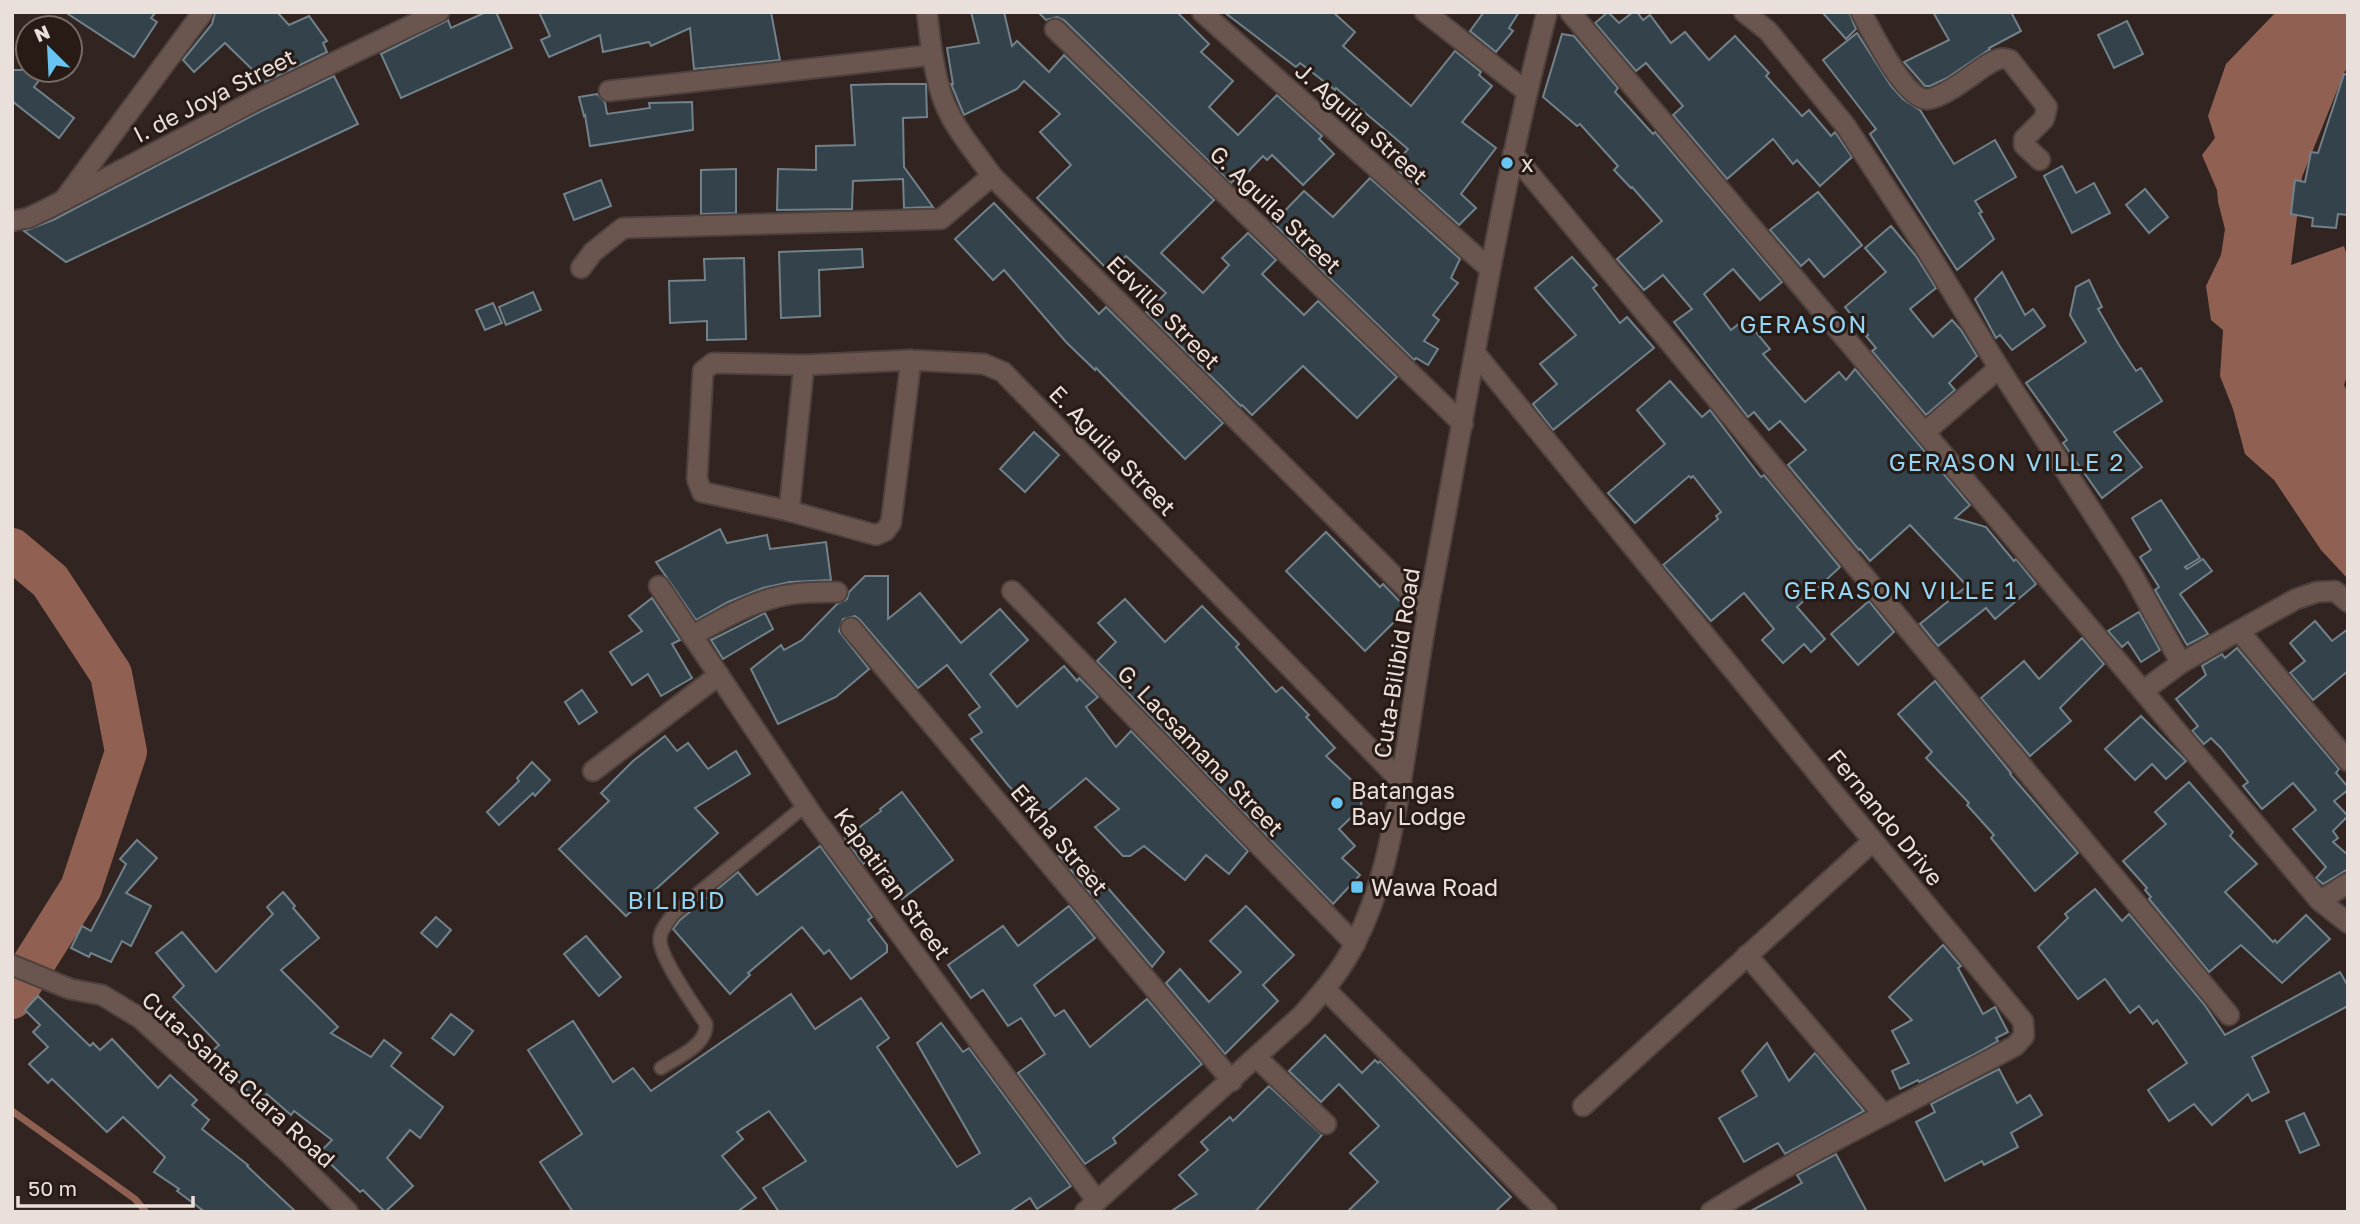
<svg xmlns="http://www.w3.org/2000/svg" width="2360" height="1224" viewBox="0 0 2360 1224" font-family="'Golos Text',sans-serif">
<style>
.water{fill:#906152}
.lines{fill:none;stroke-linecap:round;stroke-linejoin:round}
.stream{stroke:#906152;stroke-width:7}
.river{stroke:#906152;stroke-width:42}
.building{fill:#34434b;stroke:#72828b;stroke-width:2}
.service-casing{stroke:#4f423e;stroke-width:16}
.minor-casing{stroke:#4f423e;stroke-width:23}
.tertiary-casing{stroke:#4f423e;stroke-width:23}
.service{stroke:#6a564f;stroke-width:12}
.minor{stroke:#6a564f;stroke-width:19}
.tertiary{stroke:#6a564f;stroke-width:19}
.poi-dot{fill:#68c4f0;stroke:#281b16;stroke-width:2.5}
.labels{text-anchor:middle;dominant-baseline:central;stroke-width:6;stroke-linejoin:round;paint-order:stroke}
.street-label{font-size:23px;fill:#e9e0dc;stroke:#281b16}
.poi-label{font-size:23px;fill:#e9e0dc;stroke:#281b16;text-anchor:start}
.neighbourhood-label{font-size:24px;letter-spacing:2px;fill:#94d5f5;stroke:#281b16}
</style>
<rect width="100%" height="100%" fill="#322420"/>
<polygon class="water" points="2276,12 2348,12 2348,68 2345,71 2302,177 2291,265 2344,246 2348,259 2348,373 2344,385 2348,393 2348,579 2321,550 2274,480 2245,454 2233,409 2220,376 2223,330 2211,320 2206,286 2221,255 2225,229 2218,202 2217,190 2202,155 2215,138 2208,116 2226,64"/>
<g class="lines">
<polyline class="stream" points="12,1111 135,1199 146,1212"/>
<polyline class="river" points="12,549 50,581 111,674 126,752 81,888 12,998"/>
</g>
<g class="building">
<polygon points="65,12 156,12 151,18 157,22 134,57"/>
<polygon points="215,12 277,12 289,25 309,16 327,41 323,43 327,52 265,82 225,43 194,72 183,60 212,24"/>
<polygon points="486,12 496,12 512,48 401,98 381,54 448,20 451,28"/>
<polygon points="539,12 771,12 780,60 694,69 690,28 651,46 649,42 603,52 600,35 549,57 541,40 550,36"/>
<polygon points="971,12 1004,12 1012,46 1017,41 1049,72 1064,55 1214,200 1161,253 1203,293 1229,265 1222,258 1248,233 1276,260 1262,274 1304,315 1318,301 1397,377 1357,418 1303,366 1252,415 1242,405 1241,406 1146,312 1166,293 1126,256 1110,272 1037,198 1071,165 1040,132 1060,114 1024,81 1017,89 964,115 951,84 953,84 947,48 979,43"/>
<polygon points="1038,12 1177,12 1209,44 1201,52 1233,81 1209,107 1238,135 1277,95 1322,136 1319,139 1334,154 1303,185 1272,155 1267,160 1263,156 1238,182 1235,179 1231,183 1064,20 1057,17 1046,20"/>
<polygon points="1224,12 1333,12 1355,32 1343,46 1411,106 1455,51 1481,72 1479,75 1492,86 1462,122 1496,148 1461,194 1476,208 1459,225 1393,166 1408,149 1336,88 1335,90 1300,63 1296,67"/>
<polygon points="1484,12 1519,12 1509,28 1513,31 1496,52 1470,31"/>
<polygon points="1608,12 1619,23 1633,12 1637,12 1643,20 1650,15 1671,43 1685,32 1709,60 1735,36 1769,73 1766,76 1802,116 1809,110 1831,136 1835,132 1852,157 1820,186 1797,160 1793,164 1773,139 1727,179 1673,115 1683,106 1646,63 1636,71 1595,23"/>
<polygon points="1822,12 1849,12 1856,29 1846,39"/>
<polygon points="1933,12 2011,12 2021,31 1989,48 1990,49 1947,78 1930,86 1925,86 1904,62 1949,40"/>
<polygon points="2127,21 2143,54 2114,68 2098,35"/>
<polygon points="1857,33 1891,86 1903,99 1920,110 1954,164 1995,140 2016,177 1975,201 1982,212 1979,213 1994,239 1957,270 1870,134 1876,129 1823,60"/>
<polygon points="1562,34 1574,36 1618,88 1615,92 1653,134 1655,132 1782,282 1760,300 1733,269 1704,294 1731,330 1745,319 1770,349 1763,354 1805,402 1839,372 1846,380 1855,369 1970,505 1955,518 1986,527 2014,561 2016,559 2036,584 1995,619 1986,608 1938,646 1920,624 1967,586 1910,525 1870,561 1860,549 1859,550 1788,465 1806,450 1780,421 1769,430 1754,412 1748,417 1674,322 1692,309 1663,275 1644,290 1617,259 1662,221 1632,187 1631,188 1614,170 1618,166 1580,124 1577,126 1543,97"/>
<polygon points="12,70 47,70 34,87 74,118 59,138 12,101"/>
<polygon points="2344,74 2348,75 2348,215 2338,214 2336,228 2312,226 2313,218 2291,214 2295,180 2305,182 2311,152 2318,153"/>
<polygon points="334,76 358,124 66,262 24,231 53,220 263,110"/>
<polygon points="887,84 926,84 927,117 903,118 904,167 933,207 904,208 903,179 853,181 852,209 777,210 778,169 816,170 816,146 855,145 851,85"/>
<polygon points="597,94 605,102 607,114 650,108 649,103 692,102 693,130 590,146 585,115 584,116 579,97"/>
<polygon points="2062,166 2076,193 2094,183 2110,213 2072,233 2044,176"/>
<polygon points="736,169 736,213 701,214 701,170"/>
<polygon points="1370,178 1460,259 1451,278 1458,283 1433,315 1439,320 1424,341 1438,349 1428,365 1416,358 1414,360 1273,223 1304,191 1333,217"/>
<polygon points="601,180 611,206 574,220 564,194"/>
<polygon points="2145,189 2168,217 2149,233 2126,205"/>
<polygon points="1818,192 1862,245 1824,277 1809,259 1801,266 1770,230"/>
<polygon points="994,203 1099,314 1106,307 1223,423 1185,459 1096,368 1095,370 1066,342 1004,270 993,280 955,239"/>
<polygon points="1891,226 1916,256 1936,288 1910,309 1933,337 1952,320 1961,330 1977,356 1949,383 1955,390 1926,415 1872,351 1876,348 1866,336 1868,335 1845,307 1886,272 1865,248"/>
<polygon points="862,249 863,267 819,270 820,316 781,318 779,252"/>
<polygon points="1572,257 1597,285 1593,288 1620,323 1627,317 1654,348 1553,430 1533,404 1557,384 1540,364 1576,335 1535,288"/>
<polygon points="744,258 746,339 707,340 707,321 670,323 669,281 705,280 704,259"/>
<polygon points="2002,272 2025,315 2033,309 2045,326 2012,350 2000,335 1996,338 1975,299"/>
<polygon points="2089,280 2102,307 2098,309 2119,345 2136,371 2141,368 2162,401 2114,432 2142,467 2102,498 2063,443 2067,440 2026,383 2086,342 2070,315 2076,287"/>
<polygon points="533,292 541,310 506,325 499,307"/>
<polygon points="493,303 502,323 485,330 476,310"/>
<polygon points="1670,381 1702,417 1710,410 1761,477 1764,475 1840,567 1797,607 1825,639 1811,652 1804,644 1783,663 1762,640 1774,629 1744,593 1711,621 1663,565 1718,519 1716,516 1721,512 1693,476 1691,478 1689,476 1635,523 1608,493 1665,444 1637,410"/>
<polygon points="1034,432 1059,455 1025,492 1000,469"/>
<polygon points="2161,500 2200,558 2185,567 2187,569 2203,559 2212,571 2180,594 2208,634 2187,645 2155,590 2159,587 2140,557 2151,550 2132,518"/>
<polygon points="720,529 727,543 767,535 770,549 826,542 831,580 790,582 763,588 728,602 696,620 656,562"/>
<polygon points="1326,532 1380,587 1383,584 1407,609 1365,651 1286,571"/>
<polygon points="865,576 888,576 888,619 920,593 961,643 1000,609 1028,640 990,674 1017,707 1064,666 1077,681 1079,678 1098,697 1086,707 1116,747 1131,731 1248,851 1229,874 1206,855 1185,880 1144,846 1130,856 1123,856 1095,827 1119,809 1086,778 1039,818 1008,785 971,739 982,732 969,715 980,707 947,665 918,688 860,620 855,616 843,619 839,631 869,669 836,697 778,724 751,669 781,645 784,650 802,640 837,604 847,599 849,592"/>
<polygon points="652,598 680,640 672,644 692,678 661,696 648,674 632,685 610,652 642,631 629,616"/>
<polygon points="1125,599 1165,642 1202,606 1239,644 1236,647 1276,692 1282,687 1309,715 1306,717 1335,748 1326,756 1362,790 1361,808 1339,829 1355,846 1342,858 1360,875 1333,904 1097,661 1116,642 1098,623"/>
<polygon points="1869,601 1894,632 1858,665 1831,634"/>
<polygon points="2139,612 2160,650 2141,662 2128,642 2122,647 2108,631"/>
<polygon points="765,613 773,629 723,659 711,640"/>
<polygon points="2315,621 2332,641 2348,629 2348,671 2313,700 2290,673 2305,661 2290,643"/>
<polygon points="2082,638 2104,664 2060,708 2071,721 2030,756 1981,698 2024,661 2039,679"/>
<polygon points="2237,648 2339,769 2336,773 2348,787 2348,790 2334,801 2348,816 2333,831 2338,838 2333,842 2348,855 2348,869 2323,884 2316,878 2326,867 2293,829 2316,810 2293,783 2262,809 2243,786 2248,782 2221,748 2211,738 2204,744 2192,731 2198,726 2176,699 2206,675 2202,666 2222,654 2225,658"/>
<polygon points="1935,681 2011,773 2010,774 2078,853 2035,891 1991,838 1994,835 1967,805 1969,803 1926,758 1932,752 1898,714"/>
<polygon points="582,690 597,712 579,724 565,702"/>
<polygon points="2141,716 2186,761 2166,779 2152,764 2135,780 2105,749"/>
<polygon points="665,736 677,751 688,743 708,769 736,751 750,774 695,808 718,833 626,916 559,849 609,801 601,793 633,761"/>
<polygon points="532,762 550,780 535,796 533,793 499,825 487,812 519,781 517,778"/>
<polygon points="2189,782 2233,832 2230,836 2257,864 2225,892 2273,942 2275,940 2277,943 2306,915 2330,939 2282,983 2241,945 2209,972 2149,899 2151,897 2145,890 2147,888 2123,861 2166,824 2155,812"/>
<polygon points="902,792 953,860 902,899 871,858 863,864 845,838 881,811 880,809"/>
<polygon points="137,840 157,858 126,893 151,906 131,946 122,941 111,962 91,953 89,957 71,948 82,926 91,931 126,864 120,859"/>
<polygon points="820,846 872,917 868,920 887,945 887,952 851,979 829,950 824,954 802,927 748,973 750,975 730,994 673,929 680,920 738,872 757,895"/>
<polygon points="1071,846 1164,952 1152,967 1059,856"/>
<polygon points="2095,889 2122,921 2129,914 2204,1004 2225,1035 2340,972 2348,986 2348,1006 2252,1057 2269,1092 2252,1101 2248,1094 2212,1125 2194,1104 2169,1121 2148,1090 2187,1063 2157,1020 2153,1024 2139,1006 2130,1013 2105,979 2078,999 2038,947 2068,918 2065,914"/>
<polygon points="283,892 295,906 293,908 319,938 281,970 338,1027 331,1033 371,1057 384,1040 401,1053 391,1066 443,1107 420,1138 410,1130 387,1158 413,1186 385,1212 363,1190 360,1192 319,1153 332,1140 294,1111 291,1115 267,1094 259,1102 210,1053 219,1045 173,997 184,986 156,953 182,932 216,972 273,914 267,907"/>
<polygon points="1069,906 1095,938 1034,985 1055,1016 1064,1010 1090,1047 1147,999 1202,1064 1113,1138 1116,1143 1085,1164 1018,1073 1045,1054 1021,1018 1008,1026 983,990 971,998 948,965 1003,926 1018,946"/>
<polygon points="1246,906 1294,955 1263,985 1278,1001 1225,1054 1166,983 1180,969 1209,1002 1241,972 1210,941"/>
<polygon points="436,917 451,930 437,947 421,933"/>
<polygon points="586,936 621,977 599,996 564,954"/>
<polygon points="1943,945 1961,966 1958,968 1983,1014 1995,1007 2008,1032 1996,1038 1998,1041 1971,1056 1919,1082 1918,1080 1900,1089 1892,1071 1909,1063 1892,1031 1912,1020 1889,997"/>
<polygon points="791,994 815,1029 861,998 889,1038 877,1047 957,1167 980,1153 917,1043 941,1023 963,1052 969,1048 1071,1186 1037,1209 1030,1198 1009,1212 779,1212 763,1188 806,1161 769,1111 737,1132 743,1139 722,1156 756,1198 737,1212 573,1212 540,1162 582,1134 528,1050 573,1021 613,1082 633,1068 651,1091"/>
<polygon points="38,996 90,1046 93,1043 100,1050 112,1039 158,1088 170,1075 197,1100 192,1105 209,1120 202,1129 248,1165 247,1166 296,1212 205,1212 177,1191 179,1189 154,1172 165,1157 123,1117 107,1132 52,1079 48,1083 29,1064 48,1047 33,1032 40,1025 25,1010"/>
<polygon points="451,1014 473,1031 454,1055 432,1038"/>
<polygon points="1325,1035 1362,1073 1375,1060 1378,1063 1380,1061 1511,1197 1495,1212 1347,1212 1378,1182 1350,1153 1379,1126 1339,1084 1321,1102 1289,1071"/>
<polygon points="1767,1043 1789,1081 1815,1053 1864,1111 1785,1154 1778,1143 1744,1162 1719,1118 1757,1096 1742,1071"/>
<polygon points="1999,1069 2017,1103 2030,1095 2042,1115 2011,1133 2018,1147 1984,1165 1982,1161 1945,1181 1916,1122 1935,1112 1931,1104"/>
<polygon points="1269,1086 1322,1135 1255,1212 1170,1212 1197,1194 1179,1175 1208,1150 1201,1142 1230,1117 1233,1121"/>
<polygon points="2304,1113 2319,1145 2300,1153 2286,1121"/>
<polygon points="1836,1154 1867,1212 1749,1212 1802,1183 1797,1175"/>
</g>
<g class="lines">
<g class="service-casing">
<path id="service" d="M661,1068c16,-11 46,-22 45,-44 -11,-17 -47,-67 -46,-85 0,-9 8,-17 13,-25l133,-109"/>
</g>
<g class="minor-casing">
<g id="minor">
<path d="M927,12c3,27 6,55 14,81 9,31 33,57 51,83l436,434"/>
<polyline points="1202,12 1490,269"/>
<polyline points="1425,12 1526,91"/>
<polyline points="1570,12 2320,901 2348,923"/>
<polyline points="1744,12 1768,31 1845,125 1928,252 1999,368 2131,572 2181,663 2296,599 2317,592 2335,591 2348,602"/>
<path d="M1861,12c10,18 45,91 68,87 17,-3 41,-23 56,-33 9,-5 15,-10 25,-6l37,47 -3,12 -20,20v6l16,15"/>
<polyline points="1055,29 1463,424"/>
<polyline points="609,91 932,55"/>
<polyline points="1513,154 2229,1015"/>
<polyline points="66,197 203,12"/>
<polyline points="12,221 28,218 47,209 258,99 439,12"/>
<polyline points="581,268 593,252 623,228 941,219 992,176"/>
<path d="M1475,353l370,454 178,214 1,15 -9,10c-102,55 -206,104 -304,166"/>
<polyline points="911,360 891,523 885,531 876,535 789,511 702,492 697,479 703,371 713,363 804,365 911,360 984,364 1003,372 1401,781"/>
<polyline points="1926,431 1999,368"/>
<polyline points="789,511 804,365"/>
<polyline points="659,586 813,816 1097,1201"/>
<polyline points="1012,591 1355,944"/>
<polyline points="851,628 1232,1081"/>
<polyline points="2240,632 2348,761"/>
<path d="M692,636c27,-15 55,-32 85,-39 19,-5 40,-5 60,-5"/>
<polyline points="2143,691 2181,663"/>
<polyline points="593,771 719,675"/>
<polyline points="2320,901 2348,883"/>
<polyline points="1747,955 1883,1114"/>
<polyline points="1257,1058 1326,1124"/>
<polyline points="1583,1106 1873,841"/>
</g>
</g>
<g class="tertiary-casing">
<g id="tertiary">
<polyline points="12,965 70,989 102,995 140,1018 291,1155 348,1212"/>
<polyline points="1325,989 1547,1212"/>
<path d="M1085,1212l217,-197c20,-22 40,-45 53,-72 26,-50 37,-107 46,-162 10,-61 18,-122 29,-183 37,-195 67,-393 117,-586"/>
</g>
</g>
<use href="#service" class="service"/>
<use href="#minor" class="minor"/>
<use href="#tertiary" class="tertiary"/>
</g>
<g class="poi-dot">
<circle cx="1507" cy="163" r="7"/>
<circle cx="1337" cy="803" r="7"/>
<rect x="1350" y="880" width="14" height="14" rx="3.5"/>
</g>
<g class="labels">
<g class="street-label">
<text transform="translate(214 95) rotate(-27)">I. de Joya Street</text>
<text transform="translate(1362 123) rotate(42)">J. Aguila Street</text>
<text transform="translate(1276 209) rotate(44)">G. Aguila Street</text>
<text transform="translate(1164 312) rotate(45)">Edville Street</text>
<text transform="translate(1113 450) rotate(46)">E. Aguila Street</text>
<text transform="translate(1396 663) rotate(-81)">Cuta-Bilibid Road</text>
<text transform="translate(1201 750) rotate(46)">G. Lacsamana Street</text>
<text transform="translate(1886 817) rotate(51)">Fernando Drive</text>
<text transform="translate(1060 839) rotate(50)">Efkha Street</text>
<text transform="translate(893 883) rotate(54)">Kapatiran Street</text>
<text transform="translate(239 1079) rotate(42)">Cuta-Santa Clara Road</text>
</g>
<g class="poi-label">
<text x="1521" y="163">x</text>
<text x="1351" y="790">Batangas<tspan x="1351" dy="26">Bay Lodge</tspan></text>
<text x="1371" y="887">Wawa Road</text>
</g>
<g class="neighbourhood-label">
<text x="1804" y="323">GERASON</text>
<text x="2007" y="461">GERASON VILLE 2</text>
<text x="1901" y="589">GERASON VILLE 1</text>
<text x="677" y="899">BILIBID</text>
</g>
</g>
<rect width="2360" height="1224" fill="none" stroke="#e9e0dc" stroke-width="28"/>
<g transform="translate(49 49) rotate(336)"><circle r="33" fill="#281b16" stroke="#756a65" stroke-width="2"/>
<path d="M0-5L12 26L0 18L-12 26Z" fill="#68c4f0"/>
<text y="-10" font-size="19" font-weight="bold" text-anchor="middle" fill="#e9e0dc">N</text>
</g>
<path d="M18 1196v10h175v-10" fill="none" stroke="#e9e0dc" stroke-width="3.5"/>
<text x="28" y="1196" font-size="21" fill="#e9e0dc" stroke="#281b16" stroke-width="5" paint-order="stroke">50 m</text>
</svg>
